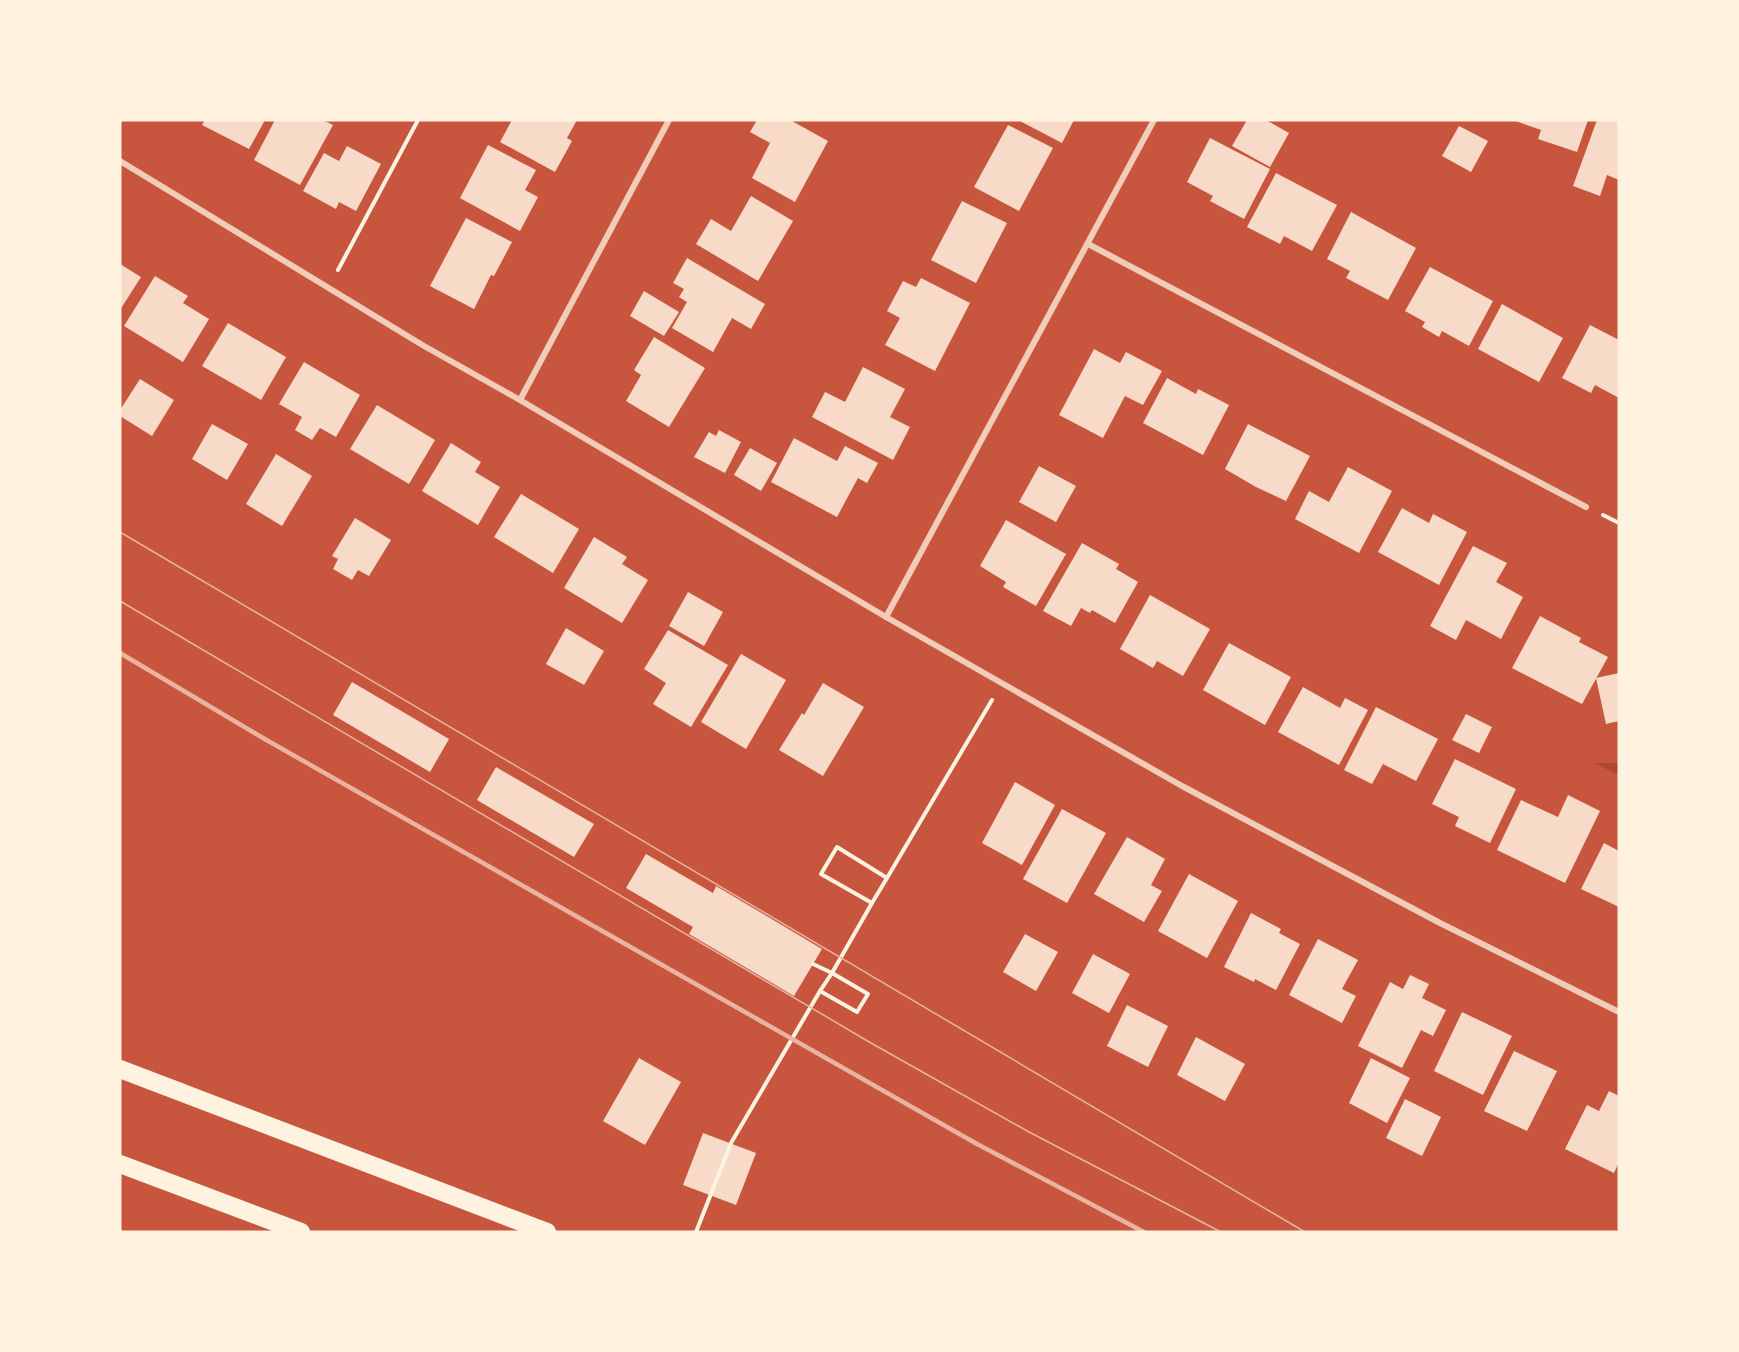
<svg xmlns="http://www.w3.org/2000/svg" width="1739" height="1352" viewBox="0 0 1739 1352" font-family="Manrope,sans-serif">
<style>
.green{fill:#ae4732}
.building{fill:#f7dbc8}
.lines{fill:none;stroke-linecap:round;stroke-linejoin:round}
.path{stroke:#fff3e0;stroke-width:4}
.minor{stroke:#f1ccb7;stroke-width:6}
.motorway{stroke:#fff3e0;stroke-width:18}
.tram{stroke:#e9b49f;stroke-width:1.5}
.rail{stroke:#e9b49f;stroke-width:4.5}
</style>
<rect width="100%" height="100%" fill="#c8553d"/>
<polygon class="green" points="1594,763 1619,763 1619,775"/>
<g class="building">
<polygon points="205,120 265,120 249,149 202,125"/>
<polygon points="275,120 323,120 333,125 300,185 254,160"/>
<polygon points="512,120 577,120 567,138 572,141 555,172 500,142"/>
<polygon points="757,120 790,120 828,141 795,202 752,178 770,143 750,132"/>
<polygon points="1018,120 1074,120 1062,143"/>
<polygon points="1247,120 1266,120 1289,133 1270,167 1232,146"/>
<polygon points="1513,120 1588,120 1577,152 1538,139 1541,130"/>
<polygon points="1597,120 1619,120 1619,180 1607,175 1600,196 1573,186"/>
<polygon points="1008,125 1053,148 1019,211 974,187"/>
<polygon points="1459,126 1488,141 1471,172 1442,156"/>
<polygon points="1210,138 1270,169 1244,219 1210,201 1213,196 1187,182"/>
<polygon points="488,145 536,170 525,190 538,197 520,231 460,198"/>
<polygon points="347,146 381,164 356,211 339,202 336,209 303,191 324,153 339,161"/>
<polygon points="1276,173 1337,205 1312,251 1284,236 1280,244 1247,227"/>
<polygon points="751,196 793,221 758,281 696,244 711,219 731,231"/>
<polygon points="962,201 1007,223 976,283 931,260"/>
<polygon points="1351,212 1416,248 1388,300 1346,278 1350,271 1327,259"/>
<polygon points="466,218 512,242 494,276 491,275 474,309 430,286"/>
<polygon points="687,258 765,304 751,329 732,318 713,352 672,328 687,302 679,297 684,289 673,283"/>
<polygon points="120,264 141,277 120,310"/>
<polygon points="1430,267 1493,301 1469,346 1442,331 1439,337 1422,327 1425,322 1405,311"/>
<polygon points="155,276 188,296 183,303 209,319 183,362 124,326"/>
<polygon points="921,278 970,303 935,371 885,345 900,318 887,311 903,281 916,287"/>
<polygon points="644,291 679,312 664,336 630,316"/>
<polygon points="1502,304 1563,338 1539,382 1478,349"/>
<polygon points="228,323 286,357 261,400 202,366"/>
<polygon points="1590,325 1619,340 1619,398 1595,385 1591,393 1562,378"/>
<polygon points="654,337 705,368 669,427 626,401 641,375 634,370"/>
<polygon points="1094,349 1120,363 1126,352 1162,371 1143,405 1125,396 1103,438 1059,415"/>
<polygon points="304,362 360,395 336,437 320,428 312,440 295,430 302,417 279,404"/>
<polygon points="863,367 905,389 890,417 910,427 893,460 812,417 825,392 845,402"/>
<polygon points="1167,378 1196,394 1198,389 1229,405 1203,455 1143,423"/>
<polygon points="140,379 174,400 152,436 120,416 120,410"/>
<polygon points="377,405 435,440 409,484 350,449"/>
<polygon points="212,424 248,444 227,480 192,459"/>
<polygon points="1248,424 1310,456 1286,501 1256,487 1225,469"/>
<polygon points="719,430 741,442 725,473 694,457 709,432 716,436"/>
<polygon points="794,438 837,461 845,446 878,463 867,483 858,478 837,517 771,482"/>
<polygon points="451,443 481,462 475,472 500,487 478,525 422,491"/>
<polygon points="750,448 777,463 761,491 734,475"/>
<polygon points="276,454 312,476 282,526 246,504"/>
<polygon points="1039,466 1076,486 1056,522 1019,502"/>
<polygon points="1348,467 1392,491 1359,553 1295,519 1309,491 1329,502"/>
<polygon points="521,494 579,529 553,573 494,537"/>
<polygon points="1402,508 1429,523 1433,514 1467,532 1439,585 1378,552"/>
<polygon points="355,518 391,540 369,576 358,570 352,580 333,569 338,559 332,556"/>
<polygon points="1006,520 1066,554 1036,606 1003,587 1006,582 980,566"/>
<polygon points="594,537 627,557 622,564 648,580 622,623 564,588"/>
<polygon points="1082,543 1119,564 1116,569 1138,582 1115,623 1092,610 1090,613 1081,608 1071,626 1043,611"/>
<polygon points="1473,546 1507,563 1496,582 1523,597 1501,639 1466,620 1456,640 1430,626"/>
<polygon points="688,592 723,612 704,646 669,626"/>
<polygon points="1150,595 1210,629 1183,676 1157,661 1153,668 1120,649"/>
<polygon points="1540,616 1581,638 1579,642 1608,657 1582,704 1512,668"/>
<polygon points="566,628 604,651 584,685 546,664"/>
<polygon points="668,630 728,665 691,727 653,704 666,683 644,669"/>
<polygon points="1229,643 1291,677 1265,725 1203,690"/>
<polygon points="741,654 786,680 746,749 701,722"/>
<polygon points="1619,673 1619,721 1606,724 1596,678"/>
<polygon points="352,682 449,739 430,772 333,715"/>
<polygon points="823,683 864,707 823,776 779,750 802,713 804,715"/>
<polygon points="1303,687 1340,708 1345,698 1368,710 1339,765 1278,732"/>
<polygon points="1376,707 1438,739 1416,781 1383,764 1372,784 1344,770"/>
<polygon points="1466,714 1492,727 1479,753 1452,740"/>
<polygon points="1455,759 1516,789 1490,843 1455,826 1459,817 1432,804"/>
<polygon points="496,767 594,824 574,857 477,800"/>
<polygon points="1015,782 1055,805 1022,865 982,843"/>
<polygon points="1568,795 1600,811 1565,883 1497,850 1521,800 1558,817"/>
<polygon points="1062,809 1106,833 1067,903 1023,879"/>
<polygon points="1127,837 1165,859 1151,885 1162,891 1144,922 1094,894"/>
<polygon points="1604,843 1619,851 1619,907 1581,889"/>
<polygon points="646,854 713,893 716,886 822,949 794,996 689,934 693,927 626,888"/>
<polygon points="1189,874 1238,901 1207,958 1158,931"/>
<polygon points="1251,913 1281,929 1279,933 1300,944 1276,990 1255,979 1254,982 1224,967"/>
<polygon points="1025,934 1058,952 1036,991 1003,972"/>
<polygon points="1318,939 1358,960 1342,989 1356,996 1342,1023 1289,995"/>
<polygon points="1093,954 1130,974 1109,1013 1072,993"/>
<polygon points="1410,975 1429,984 1422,998 1446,1010 1433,1036 1421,1030 1402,1068 1358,1046 1390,982 1403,989"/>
<polygon points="1127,1005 1168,1026 1148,1067 1107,1046"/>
<polygon points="1462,1012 1512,1036 1483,1095 1434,1071"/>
<polygon points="1196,1037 1245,1064 1225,1101 1177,1075"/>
<polygon points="1514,1051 1557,1071 1527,1131 1484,1111"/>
<polygon points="639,1058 681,1082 645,1145 603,1121"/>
<polygon points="1371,1058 1410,1078 1387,1123 1349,1103"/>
<polygon points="1609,1091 1619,1096 1619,1162 1614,1173 1565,1149 1587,1105 1599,1111"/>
<polygon points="1405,1099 1441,1117 1422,1156 1386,1138"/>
<polygon points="703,1133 756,1153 736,1205 683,1185"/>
</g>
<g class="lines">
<g class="path">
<polyline points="338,270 418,120"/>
<polyline points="1603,515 1619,523"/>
<polyline points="872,903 887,878"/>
<polyline points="813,964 832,973 820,991"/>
<polyline points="696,1232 731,1143 820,991 857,1012 868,994 832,973 872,903 821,874 837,847 887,878 992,700"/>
</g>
<g class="minor">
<polyline points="120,161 424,346 520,400 886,617 1182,786 1440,923 1619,1012"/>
<polyline points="1088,244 1586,507"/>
<polyline points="520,400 669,120"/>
<polyline points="886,617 1154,120"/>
</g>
<g class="motorway">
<polyline points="120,1069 547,1232"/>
<polyline points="120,1164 301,1232"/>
</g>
<g class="tram">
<polyline points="120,532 1305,1232"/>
<polyline points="120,601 871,1043 1029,1132 1221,1232"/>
</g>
<polyline class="rail" points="120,653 263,738 977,1144 1144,1232"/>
</g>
<rect width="1739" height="1352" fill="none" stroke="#fff3e0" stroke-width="243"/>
</svg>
